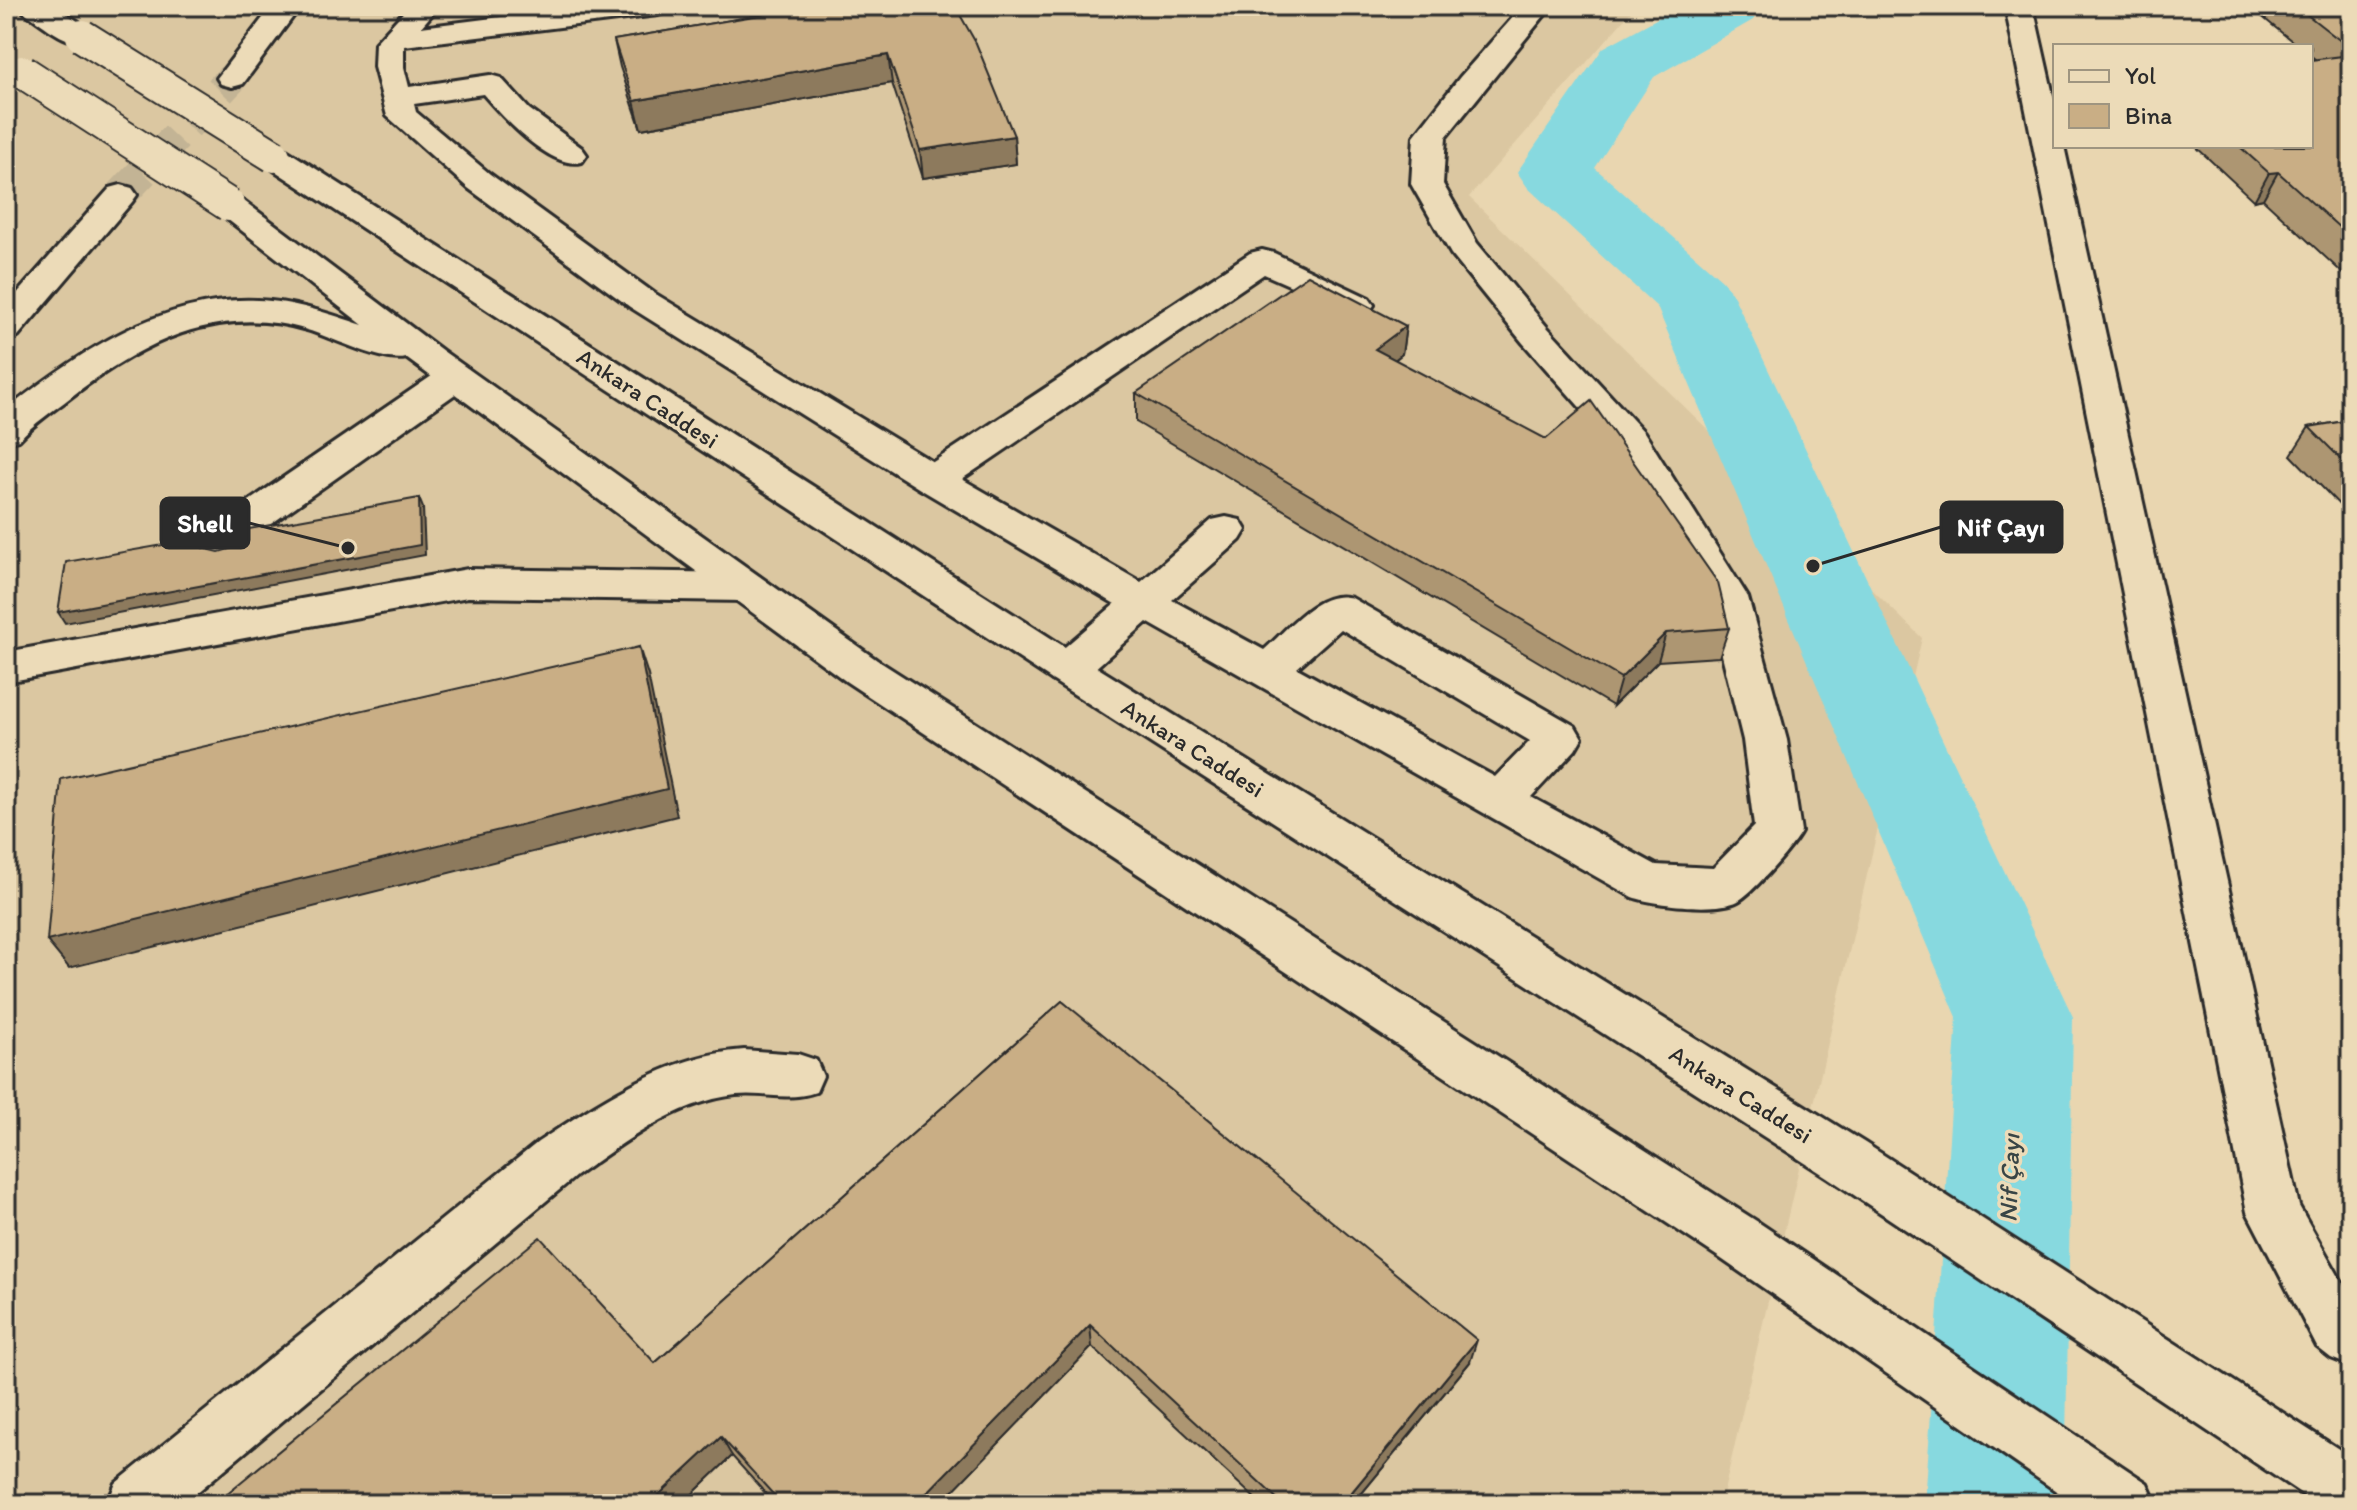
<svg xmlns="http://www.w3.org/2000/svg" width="2357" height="1510" viewBox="0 0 2357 1510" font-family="Itim,sans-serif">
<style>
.built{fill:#dbc7a1}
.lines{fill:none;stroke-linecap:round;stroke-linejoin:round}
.river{fill:#87d9df;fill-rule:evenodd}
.highway-tunnel{stroke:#c3b495;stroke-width:32;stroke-dasharray:32 16;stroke-linecap:butt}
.minor-casing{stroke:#2b2b2b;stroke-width:6}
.highway-casing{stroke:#2b2b2b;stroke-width:6}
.minor{fill:#ecdbb8;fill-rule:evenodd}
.highway{fill:#ecdbb8;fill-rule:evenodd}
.highway-bridge-casing{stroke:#2b2b2b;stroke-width:36;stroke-linecap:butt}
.highway-bridge{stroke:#ecdbb8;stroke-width:32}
.wall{fill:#ad9672;stroke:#2b2b2b;stroke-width:2}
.shaded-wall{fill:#8d7a5d;stroke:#2b2b2b;stroke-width:2}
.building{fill:#c9ae85;stroke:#2b2b2b;stroke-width:2}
.labels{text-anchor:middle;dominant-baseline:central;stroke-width:7;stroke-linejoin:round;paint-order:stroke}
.street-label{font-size:24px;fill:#2b2b2b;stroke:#ecdbb8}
.water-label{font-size:26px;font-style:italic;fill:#394546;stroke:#ecdbb8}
.leader{fill:none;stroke:#2b2b2b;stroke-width:3}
.callout-dot{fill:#2b2b2b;stroke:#ecdbb8;stroke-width:3}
.callout{fill:#2b2b2b;stroke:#2b2b2b;stroke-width:3}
.callout-label{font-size:26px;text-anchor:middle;font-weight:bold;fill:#fff}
</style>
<rect width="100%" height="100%" fill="#e9d6b0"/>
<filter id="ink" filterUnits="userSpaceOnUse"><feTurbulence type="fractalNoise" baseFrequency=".0125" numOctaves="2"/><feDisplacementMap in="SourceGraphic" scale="16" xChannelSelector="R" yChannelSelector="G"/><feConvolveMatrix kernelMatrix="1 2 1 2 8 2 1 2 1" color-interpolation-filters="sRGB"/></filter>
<g filter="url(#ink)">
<polygon class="built" points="6,6 1636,6 1469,197 1922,638 1721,1504 6,1504"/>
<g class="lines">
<polygon class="river" points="1680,6 1763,6 1753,20 1654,77 1595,168 1722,280 1734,297 2073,1017 2065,1504 1925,1504 1957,1017 1657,307 1528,188 1517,172 1603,48"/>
<polyline class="highway-tunnel" points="121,195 232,78"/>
<g class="minor-casing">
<g id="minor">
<path d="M409,6h30l-18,21 168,-21h83l-4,6 -10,3 -254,31v21l5,20 81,-12 11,3 28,31 53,39 5,7 -5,7c-32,8 -79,-45 -99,-68l-69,10 2,8 74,62 164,119 279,169 317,-209 12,-3 12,3 95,45 5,7 -5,7 -12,3 -93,-41 -302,205 179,103 71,-62 14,-3 14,3 6,10 -6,10 -68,60 92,50c24,-21 54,-62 88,-52l223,128 7,12 -7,12 -44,47 125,68 57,3 41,-42 -11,-86 -35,-142 -91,-149 -94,-106 -72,-89 -40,-70 3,-48 46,-59 63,-71h29l-106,131 -3,47 34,59 70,84 97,105 104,165 39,143 14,92c-8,15 -48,61 -63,69 -21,11 -83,4 -106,-4l-485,-275 -65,58 -15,5 -15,-5 -6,-11 6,-11 63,-54 -195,-115 -290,-182 -162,-119 -81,-72 -13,-49 1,-24zM1341,629l189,112 -35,36 -198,-109z"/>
<polygon points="2005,6 2033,6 2055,104 2055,146 2064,146 2299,1206 2351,1298 2351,1366 2331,1358 2317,1347 2247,1212"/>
<polygon points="455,366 468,369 473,377 468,385 244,543 238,555 224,559 210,555 204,545 211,527 442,369"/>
<polygon points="468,569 746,573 760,577 766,587 760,597 746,601 468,597 6,682 6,652"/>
<path d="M744,1050l54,4 18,6 7,16 -7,16c-28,10 -51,0 -80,3 -61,7 -111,47 -160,81l-393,328h-76l9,-21 422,-341c63,-41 129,-87 206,-92z"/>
</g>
</g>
<g class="highway-casing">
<g id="highway">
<path d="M20,6h34l38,24 4,6 -4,6c-24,6 -48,-17 -68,-30z"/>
<polygon points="272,6 301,6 243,84 232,87 221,84 217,78"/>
<polygon points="274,147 285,149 1082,658 1865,1143 2351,1457 2351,1504 2317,1504 1827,1177 1052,680 263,163 258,156 263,149"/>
<polygon points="121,185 132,188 137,195 132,202 18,336 6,339 6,306 110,188"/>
<path d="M229,195l11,3 203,153 434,309 881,562 389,261 9,21h-81l-355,-246 -873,-576 -441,-324c-21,6 -75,-21 -99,-28 -89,-27 -166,13 -236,67 -18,14 -37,26 -52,43l-13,3v-33c72,-57 155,-114 251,-110 36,1 73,14 106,25l-145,-113 -5,-7 5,-7z"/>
</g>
</g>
<use href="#minor" class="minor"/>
<use href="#highway" class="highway"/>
<g class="highway-bridge-casing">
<g id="highway-bridge">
<polyline points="82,36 274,156"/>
<polyline points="23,72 229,205"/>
</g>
</g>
<use href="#highway-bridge" class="highway-bridge"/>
</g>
<g class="wall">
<polygon points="813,6 1014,136 1016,164 923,178 892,83 641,129 620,67 614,40"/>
<polygon points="2249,6 2351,6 2351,281 2263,199 2254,201 2195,146 2311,146 2315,59 2311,56 2311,46 2298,46"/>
<polygon points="1406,326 1402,354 1395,360 1729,628 1719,657 1658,661 1613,706 1136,422 1136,393"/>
<polygon points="2351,420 2351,517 2291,455 2309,427"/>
<polygon points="1062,1001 1470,1362 1353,1504 1261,1504 1092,1347 940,1504 775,1504 732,1456 682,1504 214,1504 655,1363"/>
</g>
<g class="shaded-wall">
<polygon points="888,55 892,83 641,129 634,101"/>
<polygon points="1014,136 1016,164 923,178 920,150"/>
<polygon points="2278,172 2263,199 2254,201 2269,173"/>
<polygon points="1406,326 1402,354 1372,377 1375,349"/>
<polygon points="419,498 423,508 425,555 65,623 58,612"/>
<polygon points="1666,633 1658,661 1613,706 1621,678"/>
<polygon points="639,647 648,675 677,816 69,968 47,941"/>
<polygon points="1090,1325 1092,1347 940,1504 916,1504"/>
<polygon points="1477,1340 1470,1362 1353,1504 1342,1504"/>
<polygon points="721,1437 732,1456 682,1504 649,1504"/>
</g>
<g class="building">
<polygon points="813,6 955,6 976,43 1014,136 920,150 888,55 634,101 614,40"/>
<polygon points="2296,6 2351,6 2351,49"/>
<polygon points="2351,55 2351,238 2278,172 2269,173 2239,146 2311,146 2311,60"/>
<polygon points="1308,275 1406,326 1375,349 1546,439 1591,401 1718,583 1729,628 1666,633 1621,678 1136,393"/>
<polygon points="2351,420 2351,469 2309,427"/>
<polygon points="419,498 420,545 58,612 66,562 197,539 203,548 219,552 233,548 241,535 249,529"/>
<polygon points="639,647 667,789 47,941 61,779"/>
<polygon points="1062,1001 1477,1340 1342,1504 1283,1504 1090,1325 916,1504 782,1504 721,1437 649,1504 214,1504 540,1237 655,1363"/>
</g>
</g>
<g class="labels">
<g class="street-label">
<text transform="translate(648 398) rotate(33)">Ankara Caddesi</text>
<text transform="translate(1193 748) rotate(32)">Ankara Caddesi</text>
<text transform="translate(1741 1094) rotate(32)">Ankara Caddesi</text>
</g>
<g class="water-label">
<text transform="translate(2009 1178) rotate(-88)">Nif Çayı</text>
</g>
</g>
<path class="leader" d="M348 548L249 523M1813 566L1941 527"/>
<g class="callout-dot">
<circle cx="348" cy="548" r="8"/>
<circle cx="1813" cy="566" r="8"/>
</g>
<g class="callout">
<rect x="161" y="498" width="88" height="50" rx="8"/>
<rect x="1941" y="502" width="121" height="50" rx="8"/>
</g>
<g class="callout-label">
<text x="205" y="532">Shell</text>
<text x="2001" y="536">Nif Çayı</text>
</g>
<rect width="2357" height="1510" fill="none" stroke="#ecdbb8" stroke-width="32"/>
<rect x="16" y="16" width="2325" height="1478" fill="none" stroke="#2b2b2b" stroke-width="3" filter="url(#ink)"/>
<rect x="2053" y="44" width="260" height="104" fill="#ecdbb8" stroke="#9f9580" stroke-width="2"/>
<rect x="2069" y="70" width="40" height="12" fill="#ecdbb8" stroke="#9f9580" stroke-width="2"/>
<text x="2125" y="84" font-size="24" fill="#2b2b2b">Yol</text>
<rect x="2069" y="104" width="40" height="24" fill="#c9ae85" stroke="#9f9580" stroke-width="2"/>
<text x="2125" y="124" font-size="24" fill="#2b2b2b">Bina</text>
</svg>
